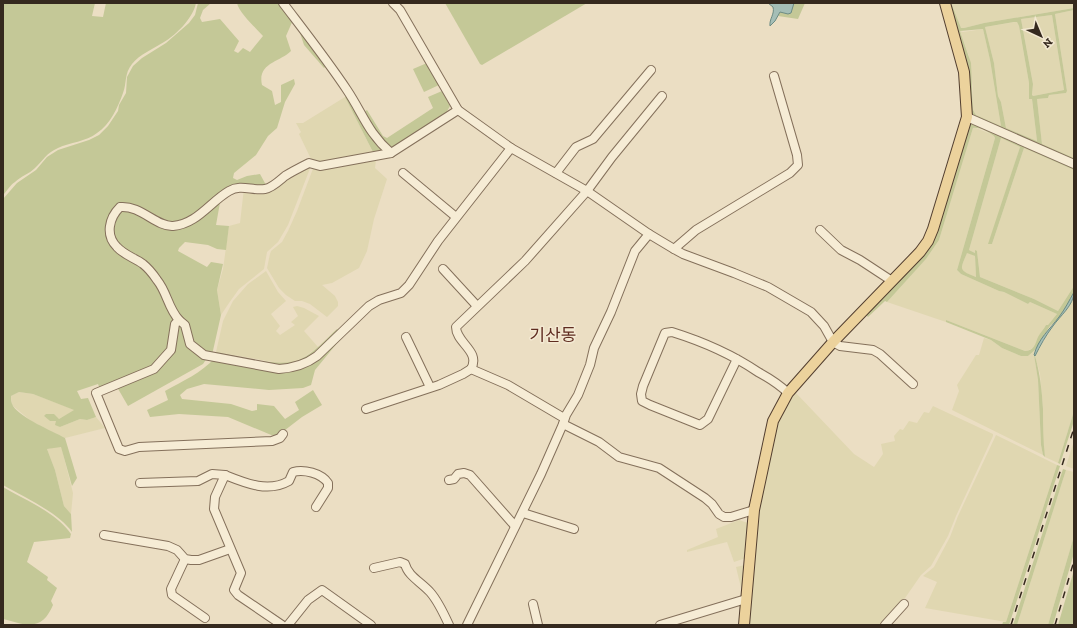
<svg xmlns="http://www.w3.org/2000/svg" width="1077" height="628" viewBox="0 0 1077 628" font-family="'Zilla Slab','Noto Sans KR',serif">
<style>
.farmland{fill:#e0d7b1}
.green{fill:#c4c897;fill-rule:evenodd}
.water{fill:#a5beb6;stroke:#6c8b83}
.lines{fill:none;stroke-linecap:round;stroke-linejoin:round}
.minor-casing{stroke:#84705b;stroke-width:10}
.major-casing{stroke:#523e2f;stroke-width:12}
.minor{stroke:#f6ecd5;stroke-width:8}
.major{stroke:#ecd29c;stroke-width:10}
.rail{stroke:#35291e;stroke-width:1.5;stroke-dasharray:7 7;stroke-linecap:butt}
.labels{text-anchor:middle;dominant-baseline:central;stroke-width:3;stroke-linejoin:round;paint-order:stroke}
.quarter-label{font-size:17px;fill:#5f2c20;stroke:#f3e9d2}
</style>
<rect width="100%" height="100%" fill="#ebdec3"/>
<g class="farmland">
<polygon points="951,3 1074,3 1074,8 984,23 964,28 961,28 958,24"/>
<polygon points="1074,10 1074,158 1042,144 1037,99 1048,98 1049,95 1066,93 1067,91 1055,14"/>
<polygon points="1052,15 1064,90 1033,96 1032,96 1033,84 1021,19"/>
<polygon points="1015,22 1017,22 1019,26 1029,83 1029,98 1032,99 1037,141 1006,128 1001,102 998,96 994,63 985,27"/>
<polygon points="983,29 990,60 1001,126 976,115 973,110 973,90 969,56 960,31 963,32"/>
<polygon points="345,97 374,154 320,164 312,161 299,134 301,132 296,123 303,123"/>
<polygon points="973,128 976,128 991,134 994,136 995,138 957,270 961,274 999,291 1004,292 1028,304 1030,302 1057,314 1048,325 1046,325 1039,336 1036,346 1029,350 1025,351 946,320 946,322 887,302 926,259 939,240"/>
<polygon points="1001,138 1020,147 989,244 992,244 1024,148 1074,170 1074,286 1058,311 1034,299 980,277 977,251 975,251 975,253 969,250"/>
<polygon points="366,160 376,160 375,168 387,179 374,219 367,251 359,268 332,283 322,285 335,296 338,302 338,306 327,317 310,304 302,301 295,301 286,295 279,288 267,268 270,254 271,251 282,242 288,231 297,211 314,166"/>
<polygon points="311,166 288,225 278,242 267,252 264,269 239,289 229,303 221,315 217,290 223,269 229,226 240,223 244,188 260,191 291,174"/>
<polygon points="967,252 975,256 976,277 963,272 962,270 962,265"/>
<polygon points="266,271 278,292 286,301 271,314 280,326 276,331 280,335 295,325 291,322 298,316 293,307 297,306 304,308 319,316 304,331 318,347 301,359 290,363 279,363 216,352 223,321 233,301 248,284"/>
<polygon points="1074,297 1074,411 1058,463 1045,457 1043,443 1043,407 1040,374 1035,356 1052,327 1068,308"/>
<polygon points="984,338 991,340 1002,348 1021,356 1028,356 1035,350 1034,355 1038,380 1041,445 1043,455 952,410 959,391 957,385 976,355 979,355"/>
<polygon points="19,392 33,394 75,410 59,419 44,416 50,421 53,420 56,421 60,427 80,419 87,420 96,417 105,428 65,438 31,421 12,405 11,396"/>
<polygon points="796,393 854,454 874,467 883,454 881,444 895,441 894,436 900,429 903,430 909,421 917,423 924,412 929,413 933,406 993,434 993,436 956,516 948,536 931,566 921,575 903,601 886,620 880,625 748,625 758,507 776,424 784,407"/>
<polygon points="996,435 1057,465 1006,622 925,608 937,582 923,576 934,567 950,537 958,516"/>
<polygon points="1074,441 1074,469 1066,466"/>
<polygon points="61,446 73,493 71,514 64,506 55,470 47,449"/>
<polygon points="1066,470 1074,472 1074,536 1048,625 1017,625"/>
<polygon points="739,520 748,523 746,558 734,562 727,542 687,552 687,550 718,537 716,529"/>
<polygon points="745,565 743,596 736,567"/>
</g>
<g class="green">
<path d="M3,3h92l-3,13 11,1 3,-14h90c-3,15 -19,31 -32,39 -11,7 -24,12 -32,22 -8,10 -5,19 -9,29 -5,14 -13,32 -26,40 -11,9 -27,9 -39,15 -13,6 -14,12 -23,20 -6,6 -14,8 -20,14 -5,3 -8,9 -12,13z"/>
<path d="M198,3h13l-8,7 -3,8 2,4 18,-3 19,22 -5,10 4,2 5,-5 7,4 13,-16c-7,-8 -24,-23 -26,-33h44l12,17 -7,16 5,15c-11,11 -34,12 -29,34l10,6 3,14 6,-3v-17l13,-6 1,5 -10,18 -8,26 -9,8 -12,19 -22,18 -1,5 4,2 10,-4 13,-2 6,11c-10,4 -22,-3 -33,1 -20,9 -35,37 -57,39 -16,1 -37,-22 -50,-21 -7,0 -11,4 -14,9 -19,31 16,39 32,55 6,5 12,11 17,18 2,3 3,7 5,11l2,-3c-6,-11 -14,-24 -25,-32 -5,-3 -11,-6 -16,-9 -18,-12 -20,-27 -7,-44 9,-2 16,1 24,6 8,4 21,13 31,13 16,0 35,-21 46,-31l-5,28 13,1 -3,24 -9,-1 -9,-4 -23,-3 -6,6 -1,3 29,16 4,-5 12,2 -6,26 4,25 -9,40c-31,-10 -15,-20 -31,-36l-5,1c-5,8 -5,15 -7,24 -2,10 -11,18 -19,25l-50,20 -2,-5 -21,7 4,8 7,-1 8,19 -9,3 -7,-1 -20,8 -5,-2 1,-4h-6l-6,-5 2,-2h8l5,5 15,-9 -41,-16 -14,-2 -8,4c0,3 0,7 2,10 9,13 38,24 52,32l12,40 -5,8 -11,-39 -14,2 8,21 9,36 7,8 1,18c-13,-19 -48,-35 -69,-47v-286l14,-16 19,-13 11,-13 11,-7 31,-10 10,-5 9,-9 10,-15 1,-6 7,-12 1,-16 6,-11 9,-8 24,-15 23,-20 6,-8z"/>
<polygon points="445,3 587,3 482,65 480,64"/>
<polygon points="794,3 805,3 798,19 778,16 780,12 788,14 791,13"/>
<path d="M947,3h4l10,25h3l20,-5 90,-15v2l-19,4 12,77 -1,2 -17,2 -1,3 -11,1 5,45 32,14v4l-100,-45 -5,-4zM1052,15l12,75 -31,6 -1,-1 1,-11 -12,-65zM1014,22h3l2,4 10,57v16h3l5,42 -31,-13 -5,-26 -3,-6 -4,-33 -9,-36zM983,29l7,31 11,66 -25,-11 -3,-5 -2,-47 -11,-32z"/>
<polygon points="298,27 327,65 324,68 304,45"/>
<polygon points="427,63 439,85 424,92 413,69"/>
<polygon points="442,91 450,106 446,113 392,148 386,146 364,112 367,110 383,136 387,138 433,108 428,97"/>
<polygon points="348,95 383,151 374,154 345,97"/>
<path d="M973,123l101,43v4l-50,-22 -32,96h-4l32,-97 -19,-9 -32,112 6,3v-3l2,1 3,26 54,22 24,12 16,-25v6l-8,16 -8,11 -8,7 -15,24 -7,6h-7l-19,-8 -11,-8 -45,-18v-2l79,31c10,-1 10,-7 13,-14 2,-4 6,-8 8,-12h2l9,-11 -27,-12 -2,2 -24,-12 -5,-1 -38,-17 -4,-4 38,-132 -1,-2c-6,-4 -14,-9 -21,-8l-34,112 -13,19 -39,43 -2,-1 -17,16 -2,-2 58,-64 46,-127zM967,253l8,3 1,21c-18,-7 -16,-7 -9,-24z"/>
<path d="M176,326h3c4,3 4,7 5,11 3,12 12,18 23,21l-4,6 -75,42 -11,-19 45,-23z"/>
<path d="M337,329l3,3 -35,30 -29,4 -60,-12v-2c22,4 65,17 85,7 14,-7 25,-20 36,-30z"/>
<path d="M337,340l1,2 -23,28 -4,15 -8,3 -34,2 -65,-6 -17,5 -7,6 2,4 49,5 21,7 5,-1v-6l17,2 11,13 14,-9 -4,-8 18,-12 9,15 -20,12 -26,20 -48,-20 -49,-3 -29,3 -3,-7 21,-10 -3,-9c18,-10 36,-18 50,-33l75,12z"/>
<path d="M1034,355l1,1c5,17 7,35 8,53 0,16 0,32 2,48l-2,-2 -2,-10 -3,-65z"/>
<polygon points="1074,411 1074,421 1060,464 1058,463"/>
<polygon points="1057,465 1060,466 1009,625 1002,625 1003,622 1006,622"/>
<polygon points="1063,469 1066,470 1017,625 1013,625"/>
<path d="M3,487c22,13 54,26 68,47l-1,4 -36,4 -7,20 21,15 -1,3 10,8 -6,13 2,4c-7,16 -15,23 -35,18 -5,-1 -9,-3 -15,-4z"/>
<polygon points="1074,536 1074,553 1053,625 1048,625"/>
<polygon points="1074,570 1074,625 1058,625"/>
</g>
<g class="water">
<path d="M768,3h26l-3,10 -3,1 -8,-2 -5,9 -5,5c-1,-7 5,-12 3,-19z"/>
<path d="M1074,292c0,13 -14,24 -21,34 -7,9 -13,20 -18,30l-1,-1c4,-16 16,-26 25,-38 6,-8 10,-16 15,-25z"/>
</g>
<g class="lines">
<g class="minor-casing">
<g id="minor">
<path d="M283,3c22,29 44,57 64,87 16,24 21,43 44,63"/>
<polyline points="393,3 400,10 458,110 511,148 587,191 649,234 674,249 683,254 734,273 768,287 811,312 824,326 833,342 840,346 873,350 880,354 913,384"/>
<polyline points="967,117 1074,164"/>
<polyline points="403,173 456,217"/>
<polyline points="556,173 576,147 593,139 651,70"/>
<polyline points="820,230 841,250 860,260 892,281"/>
<polyline points="674,249 696,230 790,173 798,165 797,155 774,76"/>
<polyline points="443,269 477,306"/>
<path d="M179,320c-11,-12 -12,-28 -22,-40 -4,-6 -9,-12 -14,-16 -8,-6 -19,-9 -26,-17 -12,-12 -8,-29 3,-40 21,-2 36,20 53,19 24,-2 37,-24 56,-35 12,-7 23,0 36,-2 7,-1 14,-8 20,-13 8,-5 16,-9 24,-13l11,3 71,-13 67,-43"/>
<polyline points="406,337 430,387"/>
<path d="M737,359l-29,60 -8,6 -50,-20 -8,-4 -1,-7 2,-8 22,-53 7,-1c32,10 58,21 86,40 11,6 21,12 30,21"/>
<path d="M471,369c10,-18 -15,-26 -15,-42l69,-66 62,-70 25,-34 50,-61"/>
<polyline points="366,409 439,385 463,374 471,369 508,385 564,418"/>
<polyline points="563,424 599,442 619,457 659,468 705,498 712,504 719,514 724,517 731,517 754,510"/>
<path d="M283,434l-3,4 -8,3 -133,6 -14,4 -6,-2 -23,-56 58,-24 17,-19 4,-26 4,-4 6,5 5,19 14,11 75,14c14,-1 26,-4 38,-13l52,-50 10,-6 22,-7 8,-8 29,-44 73,-93"/>
<polyline points="449,480 454,479 458,474 464,473 470,475 515,526"/>
<polyline points="140,483 198,481 212,474 225,475"/>
<polyline points="523,513 574,529"/>
<polyline points="104,535 168,546 177,550 185,559 191,560 199,560 230,549"/>
<polyline points="185,559 171,589 172,595 205,618"/>
<path d="M374,568l26,-6 5,2c3,12 16,18 25,28 8,9 14,22 19,33"/>
<polyline points="533,604 538,625"/>
<path d="M282,625l-44,-30 -4,-5 7,-17 -27,-64 1,-12 10,-22c20,8 43,18 64,6l4,-9c11,-3 28,1 35,11v5l-12,19"/>
<polyline points="288,625 308,600 322,590 371,625"/>
<polyline points="467,625 541,474 563,424 566,415 578,395 590,365 594,348 611,312 635,251 649,234"/>
<polyline points="660,625 746,599"/>
<polyline points="885,625 904,604"/>
</g>
</g>
<g class="major-casing">
<polyline id="major" points="744,625 754,510 773,421 788,393 833,342 920,252 928,241 933,229 967,117 964,72 945,3"/>
</g>
<use href="#minor" class="minor"/>
<use href="#major" class="major"/>
<g class="rail">
<polyline points="1011,625 1074,428"/>
<polyline points="1055,625 1074,561"/>
</g>
</g>
<g class="labels">
<g class="quarter-label">
<text x="553" y="335">기산동</text>
</g>
</g>
<rect width="1077" height="628" fill="none" stroke="#35291e" stroke-width="8"/>
<g transform="translate(1041 36) rotate(136)" stroke="#f3e9d2" stroke-width="3" paint-order="stroke">
<path d="M0-3L7 15L0 10L-7 15Z" fill="#35291e"/>
<text y="-6" font-size="11" font-weight="bold" text-anchor="middle" fill="#35291e">N</text>
</g>
</svg>
